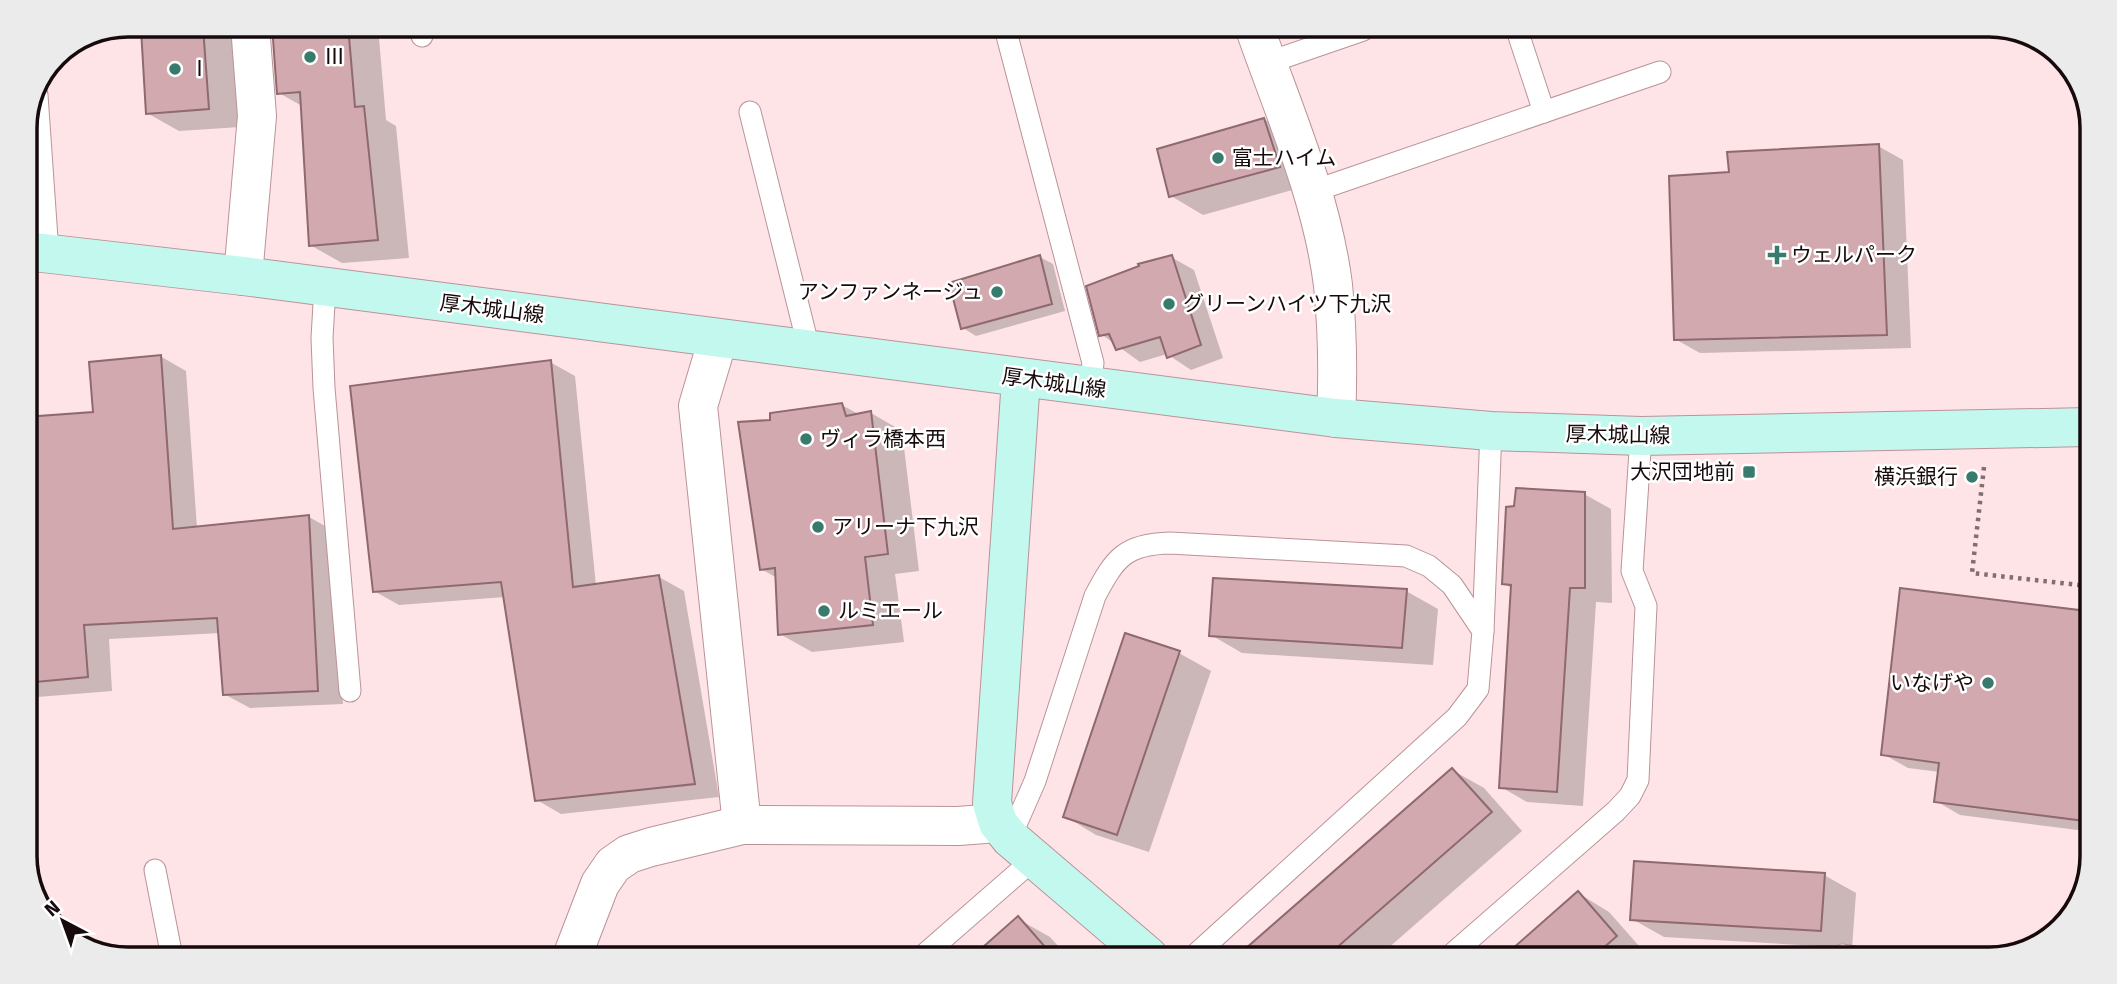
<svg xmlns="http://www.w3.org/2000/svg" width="2117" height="984" viewBox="0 0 2117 984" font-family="'Fira Sans','Noto Sans JP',sans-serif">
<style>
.shadow{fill:#0003}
.building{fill:#d2a9ae;stroke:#8e696e;stroke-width:2}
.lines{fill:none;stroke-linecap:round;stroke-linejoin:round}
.lane-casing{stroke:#ba9398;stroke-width:23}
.street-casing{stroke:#ba9398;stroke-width:40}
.secondary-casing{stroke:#ba9398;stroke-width:40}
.path{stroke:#816e70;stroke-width:4.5;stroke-dasharray:3.5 5;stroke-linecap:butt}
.lane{stroke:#fff;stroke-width:21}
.street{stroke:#fff;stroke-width:38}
.secondary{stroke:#c3f8ef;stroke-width:38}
.poi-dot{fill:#387b6d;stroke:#fff;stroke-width:2.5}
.labels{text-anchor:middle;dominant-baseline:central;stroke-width:5;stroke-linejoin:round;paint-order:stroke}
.poi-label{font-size:21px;fill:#170a0c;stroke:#fff;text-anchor:start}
.street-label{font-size:21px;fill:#170a0c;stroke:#fff}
.rim{fill:none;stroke:#170a0c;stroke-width:3.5}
</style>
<rect width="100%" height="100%" fill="#fee4e7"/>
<g class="shadow">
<polygon points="142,25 236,25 240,127 179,131 147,113"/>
<polygon points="274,25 358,25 379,38 386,120 396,126 409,258 342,263 310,245 302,106 279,93"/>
<polygon points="1264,119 1295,138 1310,185 1203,215 1171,196"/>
<polygon points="1878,146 1903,160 1911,348 1700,353 1675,339 1731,173"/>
<polygon points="1040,257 1053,264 1065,311 976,336 963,328"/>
<polygon points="1171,257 1194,270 1223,358 1191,370 1167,354 1140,362 1101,334 1141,267"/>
<polygon points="25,300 29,302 30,418 95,413 160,356 186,371 197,528 309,517 334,531 343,704 250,708 224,694 220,633 109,639 112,691 25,698"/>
<polygon points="550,362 575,376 596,586 659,577 684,591 719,797 561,814 537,800 505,597 399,605 374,591"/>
<polygon points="842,405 860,415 871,413 902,431 919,571 895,574 904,642 812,652 780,634 777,578 761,569 772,422"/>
<polygon points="1584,494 1611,509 1612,603 1596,602 1583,806 1527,802 1501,787 1513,589 1503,583"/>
<polygon points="1902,590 2087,613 2085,831 1960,815 1936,801 1940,772 1908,768 1883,754"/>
<polygon points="1406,591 1438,609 1433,665 1242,653 1211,635"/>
<polygon points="1179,653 1211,671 1149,852 1096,835 1065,816"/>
<polygon points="1452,770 1484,788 1522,831 1378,957 1239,956"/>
<polygon points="1824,875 1856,893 1852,948 1664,937 1632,919"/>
<polygon points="1578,893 1609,912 1647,955 1643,958 1505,957"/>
<polygon points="1018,919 1050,937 1067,956 977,955"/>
</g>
<g class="building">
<polygon points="272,25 348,25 355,107 364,106 378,240 309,246 300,92 277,94"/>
<polygon points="203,27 209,109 146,114 141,29"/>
<polygon points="1264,118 1280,167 1169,197 1157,149"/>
<polygon points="1879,144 1887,335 1674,340 1669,176 1729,172 1727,152"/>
<polygon points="1040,255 1052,304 961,329 949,283"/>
<polygon points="1172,255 1201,345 1167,358 1160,337 1116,350 1109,334 1099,336 1086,286 1139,266 1138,264"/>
<polygon points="161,355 173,529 309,515 318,691 223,695 217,618 84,625 88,677 25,683 25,417 93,412 89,362"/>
<polygon points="551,360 573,587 659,575 695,784 535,801 501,582 373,592 350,386"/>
<polygon points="842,403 846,416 871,411 888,554 865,557 873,625 778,635 775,568 760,570 738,422 770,420 770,413"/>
<polygon points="1516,488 1585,492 1585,588 1570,588 1557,792 1499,788 1511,585 1502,584 1506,507 1514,506"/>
<polygon points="1213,578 1407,589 1402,648 1209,636"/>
<polygon points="1900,588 2087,611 2085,821 1934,802 1939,763 1881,755"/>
<polygon points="1125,633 1180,651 1117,835 1063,817"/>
<polygon points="1452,768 1492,812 1326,957 1237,956"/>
<polygon points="1634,861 1825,873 1821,931 1630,920"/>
<polygon points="1578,891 1617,936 1592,958 1503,957"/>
<polygon points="1018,916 1053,956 974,955"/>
</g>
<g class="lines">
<g class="lane-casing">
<g id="lane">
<polyline points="420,26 422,36"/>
<polyline points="1005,28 1093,363 1090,388"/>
<polyline points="1517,30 1544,112"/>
<polyline points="1267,63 1363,30"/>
<polyline points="37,95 48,253"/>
<polyline points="750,112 809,349"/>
<polyline points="1311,192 1660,72"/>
<polyline points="325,287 322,338 324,388 350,691"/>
<polyline points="1483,631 1491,431"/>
<path d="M1010,838l25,-57 60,-185c20,-38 30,-52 75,-53l236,13 23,10 23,19 31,46 -5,58 -21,28 -263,239"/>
<polyline points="155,870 171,952"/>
<polyline points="924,955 1034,859"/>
<polyline points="1449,957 1616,811 1630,796 1638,780 1646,606 1632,571 1641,436"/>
<polyline points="1836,959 1843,955 1868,959"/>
</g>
</g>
<g class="street-casing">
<g id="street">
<path d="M1255,29c29,83 67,168 78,256 4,40 5,93 3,133"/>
<polyline points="243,276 257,116 250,25"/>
<polyline points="718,339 698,406 742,825"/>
<polyline points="573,954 600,884 613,865 629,854 651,847 742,825 958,826 998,823"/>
</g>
</g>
<g class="secondary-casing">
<g id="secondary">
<polyline points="25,251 243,276 1336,418 1491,431 1641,436 2089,427"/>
<polyline points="1021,379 992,803 998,823 1010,838 1148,956"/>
</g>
</g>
<polyline class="path" points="1984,467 1972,573 2088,586"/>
<use href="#lane" class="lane"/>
<use href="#street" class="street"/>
<use href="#secondary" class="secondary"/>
</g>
<g class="poi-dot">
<circle cx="310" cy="57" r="7"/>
<circle cx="175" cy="69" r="7"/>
<circle cx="1218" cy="158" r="7"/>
<path d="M1773.5 244.5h7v7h7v7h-7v7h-7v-7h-7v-7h7z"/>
<circle cx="997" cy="292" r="7"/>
<circle cx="1169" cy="304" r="7"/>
<circle cx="806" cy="439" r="7"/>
<rect x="1742" y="465" width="14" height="14" rx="3.5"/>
<circle cx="1972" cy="477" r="7"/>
<circle cx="818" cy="527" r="7"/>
<circle cx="824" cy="611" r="7"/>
<circle cx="1988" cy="683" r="7"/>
</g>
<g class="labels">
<g class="poi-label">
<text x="324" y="57">Ⅲ</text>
<text x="189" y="69">Ⅰ</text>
<text x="1232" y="158">富士ハイム</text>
<text x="1791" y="255">ウェルパーク</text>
<text x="983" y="292" text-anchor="end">アンファンネージュ</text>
<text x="1183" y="304">グリーンハイツ下九沢</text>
<text x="820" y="439">ヴィラ橋本西</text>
<text x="1735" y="472" text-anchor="end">大沢団地前</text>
<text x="1958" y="477" text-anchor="end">横浜銀行</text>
<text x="832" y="527">アリーナ下九沢</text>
<text x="838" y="611">ルミエール</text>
<text x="1974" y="683" text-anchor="end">いなげや</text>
</g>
<g class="street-label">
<text transform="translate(492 309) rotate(7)">厚木城山線</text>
<text transform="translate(1054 383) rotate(8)">厚木城山線</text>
<text transform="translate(1618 435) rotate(1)">厚木城山線</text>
</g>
</g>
<path d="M0 0H2117V984H0ZM128 37H1989A91 91 0 0 1 2080 128V856A91 91 0 0 1 1989 947H128A91 91 0 0 1 37 856V128A91 91 0 0 1 128 37Z" fill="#ecebec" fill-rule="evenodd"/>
<path class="rim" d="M128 37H1989A91 91 0 0 1 2080 128V856A91 91 0 0 1 1989 947H128A91 91 0 0 1 37 856V128A91 91 0 0 1 128 37Z"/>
<g transform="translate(63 921) rotate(319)" stroke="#ffffff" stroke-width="5" paint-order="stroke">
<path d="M0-5L12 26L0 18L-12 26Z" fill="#170a0c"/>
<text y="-10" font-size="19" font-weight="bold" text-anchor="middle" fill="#170a0c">N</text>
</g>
</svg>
